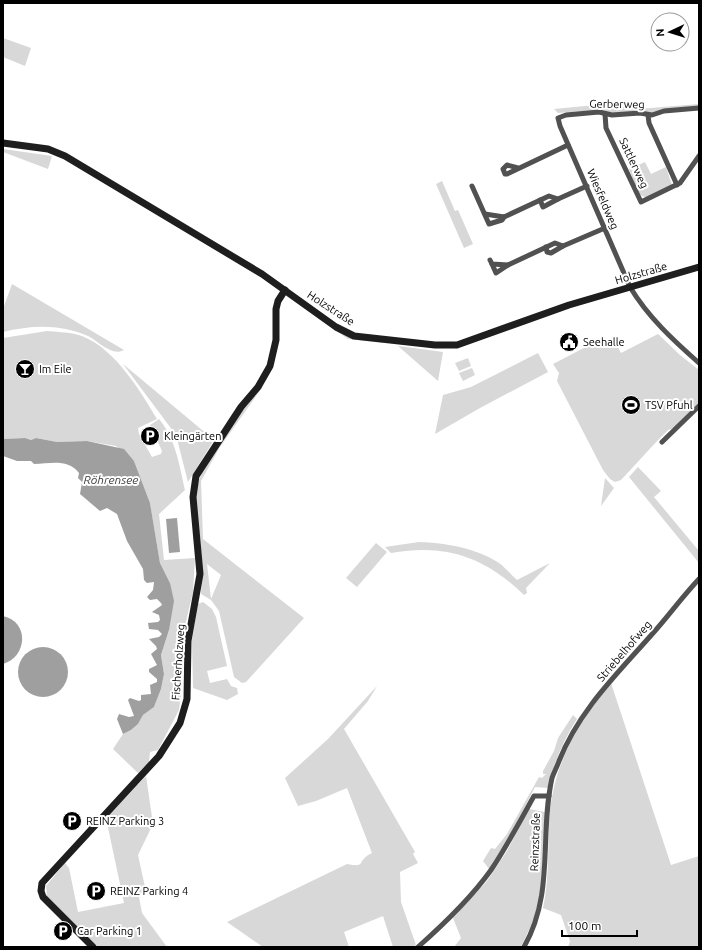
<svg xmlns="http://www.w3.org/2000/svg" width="702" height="950" viewBox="0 0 702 950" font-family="Ubuntu,sans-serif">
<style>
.green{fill:#d8d8d8;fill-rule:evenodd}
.water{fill:#9f9f9f}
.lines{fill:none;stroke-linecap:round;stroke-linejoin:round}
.street{stroke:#515151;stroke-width:5}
.secondary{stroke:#1e1e1e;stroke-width:7}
.labels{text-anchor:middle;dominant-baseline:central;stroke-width:4;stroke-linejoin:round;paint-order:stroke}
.street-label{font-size:11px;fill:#000;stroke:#fff}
.poi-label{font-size:11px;fill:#000;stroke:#fff;text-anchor:start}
.water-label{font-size:12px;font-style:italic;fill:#404040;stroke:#fff}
</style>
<rect width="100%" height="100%" fill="#fff"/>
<g class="green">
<polygon points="3,38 31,48 25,66 3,57"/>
<polygon points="606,104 638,109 699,104 699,106 652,113 613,114 596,110 558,113 554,109"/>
<polygon points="3,149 52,156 48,169 3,152"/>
<polygon points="645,162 651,174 666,167 672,185 647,198 638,194 629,169"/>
<polygon points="442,181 455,211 458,210 473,244 464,248 436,184"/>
<path d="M12,284l112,66c-12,7 -26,-9 -36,-14 -28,-12 -56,-11 -85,-4v-23z"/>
<polygon points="285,295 289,296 335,329 385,343 348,339"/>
<path d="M47,331c9,1 19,1 28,3 37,9 64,55 82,85l-19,9 1,6 13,23 9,-3 1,-3 -12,-26 9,-6c17,21 20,45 26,71l-26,24 5,46 31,-2 -2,34 -10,42 -1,53 -3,23 -21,40 -8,2 -1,10 -11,11 -25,-24 10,-15 8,-4 7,-6 5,-9 11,-8 7,-18 3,-15 -3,-19 8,-25 1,-47 -10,-20 -10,-60 -16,-42 -18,-15 -29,-5 -30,1 -21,-4 -5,2 -6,-2 -22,1v-101z"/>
<polygon points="658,334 680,355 699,370 699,403 674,428 668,430 658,440 621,480 615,482 610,479 603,470 557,381 559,373 553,364 603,338 609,340 613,338 621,353"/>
<polygon points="398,346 443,352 438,381"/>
<polygon points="538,353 548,372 480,408 435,434 443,395 471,387"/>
<polygon points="468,358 471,366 459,371 455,363"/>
<polygon points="123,364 214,440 188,482 176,435"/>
<polygon points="472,368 475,375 463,381 459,373"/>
<path d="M264,385l-44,62 -19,34 2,58 101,79 -58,64 -4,1 -8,-6 -15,-66 -8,-11 -10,-6c1,-20 1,-39 -1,-58 -2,-13 -5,-27 -4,-40 3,-38 44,-82 68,-111zM207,564l14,11 -10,24z"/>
<polygon points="638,467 661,491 654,497 699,551 699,563 629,477"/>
<polygon points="605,478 614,488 601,506"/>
<path d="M419,542c27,1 57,6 80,21 7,5 12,12 18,17l33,-17 -24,25 1,5 -3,2c-39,-38 -78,-52 -133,-42l-6,-6z"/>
<polygon points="376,543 387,552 357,587 346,578"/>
<polygon points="203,602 212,609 216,617 227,666 207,671 210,683 227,679 231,686 237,688 238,694 227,700 193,688 192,640 198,604"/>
<path d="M611,683l60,182 28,-9v91h-131l2,-6 -9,-26 -18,-7c7,-32 4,-65 7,-97 6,-53 29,-88 61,-128z"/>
<path d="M377,686l-9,15 -24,28 71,123 -2,2 5,9 -18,9 1,30 15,43 -3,2h-20l-10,-31 -39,16 5,15h-86l-36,-25 120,-58c21,4 8,-3 25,-11l-25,-65 -31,13 -18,5 -13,-28 43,-39z"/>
<path d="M573,715l4,4c-14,22 -23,43 -29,69l-13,-1 -30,58 -16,24 -6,-8 8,-13 4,1 12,-15 32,-57 3,1 4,-4h-3v-3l11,-20 4,-13z"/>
<polygon points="146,776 153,824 138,855 145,887 139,897 142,913 167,947 98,947 47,896 46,886 65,863 69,868 78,912 124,903 106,818"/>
<polygon points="529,809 545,812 542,878 539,898 534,919 522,945 520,947 454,947 461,938 453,918 487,881 507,851"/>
</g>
<g class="water">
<path d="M25,438l6,2 5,-2 21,4 30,-1 37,8 10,12 16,42 10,60 10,20 4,18 -5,29 -8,25 3,19 -3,15 -7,18 -11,8 -5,9 -7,6 -8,4 -6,-15 2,-5 10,3 5,-1 -6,-16 2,-2 9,3 2,-1v-5l10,-1 -1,-9 7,-3v-3l-8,-7v-3l8,-4 -6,-11 6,-5 -1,-3 -7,-7 10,-2 3,-3 -4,-4 -9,-1 -1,-6 10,-1 2,-2 -1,-5 -7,-3 10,-7 -1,-2 -4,-4 -7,1 -3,-3 6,-7 1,-8 -7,1 -3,-3 -1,-11 -16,-28 -10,-27 -10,-6 -7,3 -20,-17 2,-12 -4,-4 1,-5c-12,-15 -29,-9 -45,-9l-3,-3h-14l-14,-5v-17z"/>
<polygon points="177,518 180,552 169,553 166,519"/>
<path d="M3,616c27,6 24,41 0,48z"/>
<circle cx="43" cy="672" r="25"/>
</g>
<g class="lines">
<g class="street">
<path d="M699,108l-35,3 -12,4 -12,-2 -28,2 -13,-3 -33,3 -8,3 2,8 70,161c18,30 43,53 69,76"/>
<polyline points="605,114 606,128 641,202 680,183 699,156"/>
<polyline points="648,115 649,123 677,185"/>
<polyline points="518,168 507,165 503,169 505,174 507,174 568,145"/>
<polyline points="472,186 489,224 502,220 504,217"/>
<polyline points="540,200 543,207 558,199"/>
<polyline points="485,214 504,217 549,196 558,199 587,186"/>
<polyline points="546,247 547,252 551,253 563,246"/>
<polyline points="490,260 492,264 508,265 555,243 563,246 605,228"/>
<polyline points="492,264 496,273 508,265"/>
<polyline points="662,442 699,406"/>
<path d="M418,947c26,-23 53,-49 73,-77 16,-24 29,-49 43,-74h15"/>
<path d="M524,947c31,-55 15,-111 28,-169 2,-6 5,-11 7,-17 20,-51 59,-88 95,-129 15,-17 29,-36 45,-53"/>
</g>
<g class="secondary">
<polyline points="3,143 48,149 65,156 262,274 336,327 354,336 435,345 457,345 569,305 699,267"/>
<polyline points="93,947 43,897 41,891 42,883 159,756 180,723 187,699 188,641 200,574 193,497 196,476 241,407 258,387 270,366 276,340 276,309 278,301 285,290"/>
</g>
</g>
<defs>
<g id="civic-disc" transform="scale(1)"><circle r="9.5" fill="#000" stroke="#fff"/><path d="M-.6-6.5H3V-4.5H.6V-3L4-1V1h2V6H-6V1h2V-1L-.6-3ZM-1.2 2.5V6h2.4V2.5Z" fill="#fff"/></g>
<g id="bar-disc" transform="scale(1)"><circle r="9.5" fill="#000" stroke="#fff"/><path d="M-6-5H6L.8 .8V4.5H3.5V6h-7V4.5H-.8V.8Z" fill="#fff"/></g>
<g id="stadium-disc" transform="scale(1)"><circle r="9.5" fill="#000" stroke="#fff"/><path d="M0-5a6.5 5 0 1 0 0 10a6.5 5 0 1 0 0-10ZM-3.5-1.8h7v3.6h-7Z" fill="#fff"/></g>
<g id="parking-disc" transform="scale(1)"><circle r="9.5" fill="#000" stroke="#fff"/><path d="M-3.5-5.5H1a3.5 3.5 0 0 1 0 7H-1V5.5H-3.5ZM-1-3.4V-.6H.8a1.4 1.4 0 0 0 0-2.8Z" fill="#fff"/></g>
</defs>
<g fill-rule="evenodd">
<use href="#civic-disc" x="569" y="342"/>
<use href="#bar-disc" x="25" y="369"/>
<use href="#stadium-disc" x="631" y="405"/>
<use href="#parking-disc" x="150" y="436"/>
<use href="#parking-disc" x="72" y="821"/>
<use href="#parking-disc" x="96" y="891"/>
<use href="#parking-disc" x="63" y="931"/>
</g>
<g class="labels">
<g class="street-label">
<text transform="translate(617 104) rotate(1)">Gerberweg</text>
<text transform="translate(634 163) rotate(65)">Sattlerweg</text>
<text transform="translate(603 199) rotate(67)">Wiesfeldweg</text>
<text transform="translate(641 273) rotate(-16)">Holzstraße</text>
<text transform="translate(331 308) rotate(33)">Holzstraße</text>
<text transform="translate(624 651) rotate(-49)">Striebelhofweg</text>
<text transform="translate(178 662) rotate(-86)">Fischerholzweg</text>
<text transform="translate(535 842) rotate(-88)">Reinzstraße</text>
</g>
<g class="poi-label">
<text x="583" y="342">Seehalle</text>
<text x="39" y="369">Im Eile</text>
<text x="645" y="405">TSV Pfuhl</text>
<text x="164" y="436">Kleingärten</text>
<text x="86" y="821">REINZ Parking 3</text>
<text x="110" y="891">REINZ Parking 4</text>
<text x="77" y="931">Car Parking 1</text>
</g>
<g class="water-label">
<text x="111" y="479">Röhrensee</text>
</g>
</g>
<rect width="702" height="950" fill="none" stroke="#000000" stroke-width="8"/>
<g transform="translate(670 32) rotate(266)"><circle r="19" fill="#ffffff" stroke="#999999"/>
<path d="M0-3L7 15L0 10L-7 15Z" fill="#000000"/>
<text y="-6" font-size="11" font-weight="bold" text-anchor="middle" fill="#000000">N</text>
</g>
<path d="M562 930v6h75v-6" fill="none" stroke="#000000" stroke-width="2"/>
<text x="568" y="930" font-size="12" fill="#000000" stroke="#ffffff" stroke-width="3" paint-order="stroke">100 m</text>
</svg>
